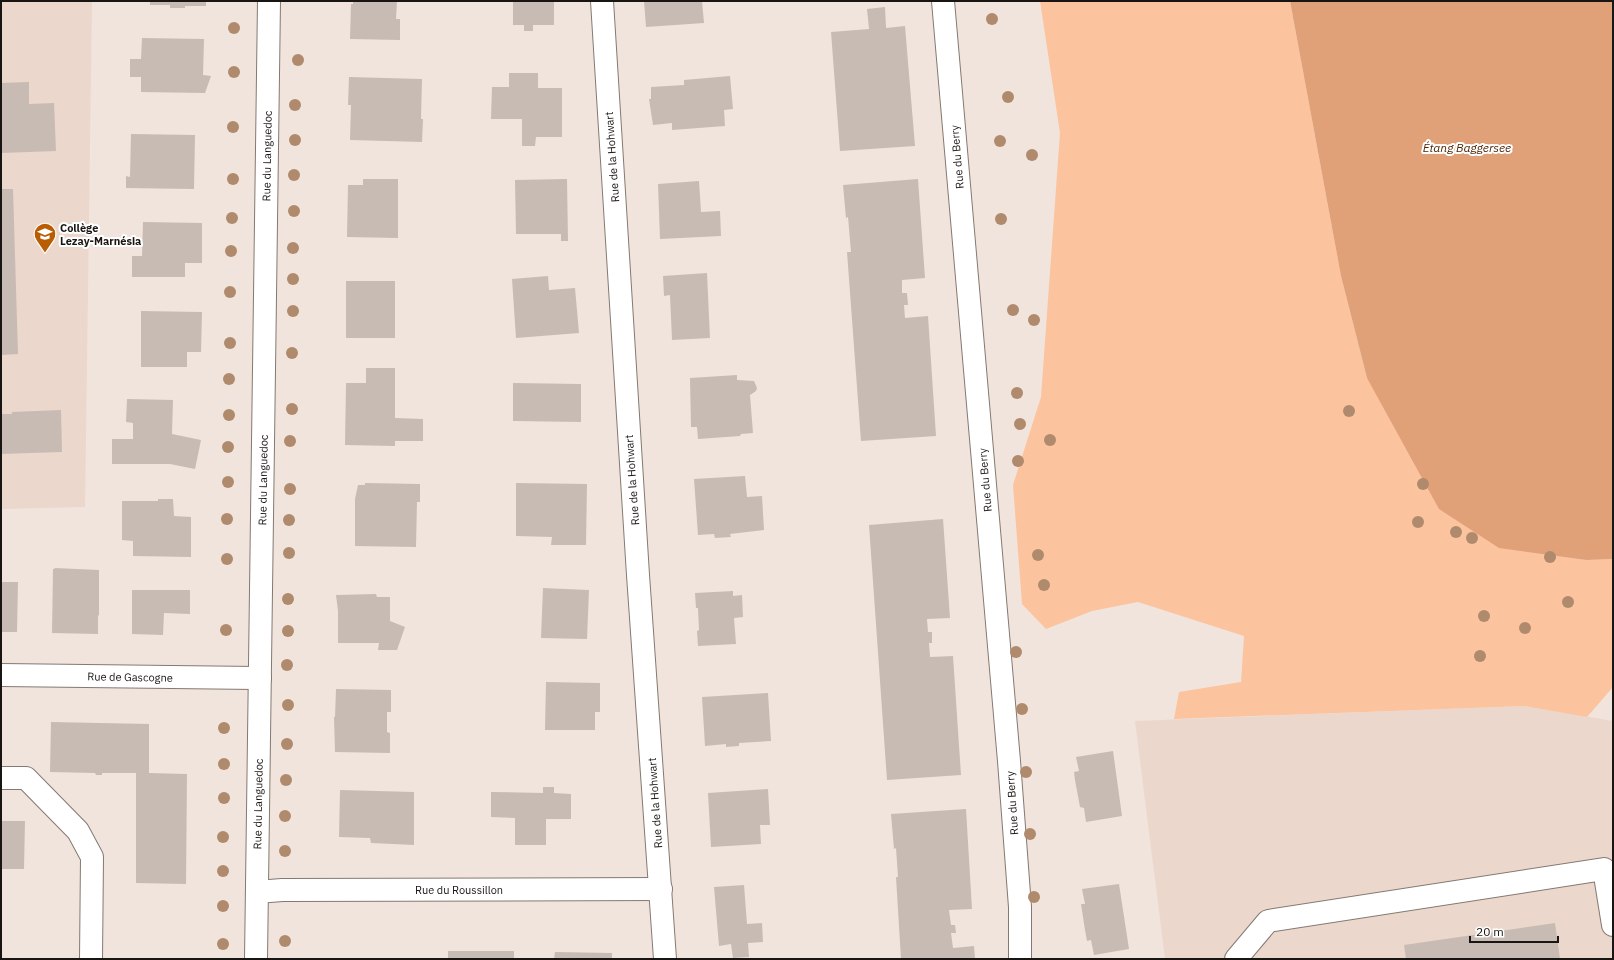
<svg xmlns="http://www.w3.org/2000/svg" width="1614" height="960" viewBox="0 0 1614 960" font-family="'IBM Plex Sans',sans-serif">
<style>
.built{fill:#ebd7cb}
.green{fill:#fcc39f}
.water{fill:#e0a178}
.building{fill:#c8bbb4}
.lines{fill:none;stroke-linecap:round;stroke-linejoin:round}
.minor-casing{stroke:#847972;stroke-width:24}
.minor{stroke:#fff;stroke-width:22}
.tree{fill:#b08a6d}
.labels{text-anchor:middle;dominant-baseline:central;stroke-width:4;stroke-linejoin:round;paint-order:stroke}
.street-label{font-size:11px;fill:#191512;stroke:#fff}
.poi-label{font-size:11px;font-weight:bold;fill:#191512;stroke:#fff;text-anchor:start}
.water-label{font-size:12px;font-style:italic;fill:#4d2505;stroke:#fff}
</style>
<rect width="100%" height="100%" fill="#f1e4dc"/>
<g class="built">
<polygon points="1,1 92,1 85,507 1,509"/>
<polygon points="1524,706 1613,721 1613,959 1165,959 1135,721"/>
</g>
<polygon class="green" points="1040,1 1290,1 1341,276 1367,378 1587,560 1613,559 1613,687 1587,717 1524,706 1174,719 1179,692 1241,682 1244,636 1138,602 1092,611 1046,629 1022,604 1013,485 1041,397 1060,133"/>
<polygon class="water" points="1290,1 1613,1 1613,559 1587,560 1499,548 1439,509 1367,378 1341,276"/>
<g class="building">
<polygon points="150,1 206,1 206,6 185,6 185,8 170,8 170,5 150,5"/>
<polygon points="353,1 397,1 396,19 400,19 400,40 350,39 351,4 353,4"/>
<polygon points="513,1 554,1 554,25 533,25 533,31 524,31 524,25 513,25"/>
<polygon points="644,1 702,1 704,23 646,27"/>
<polygon points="885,7 886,28 905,26 915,146 840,151 831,32 869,29 867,9"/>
<polygon points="142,38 204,39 203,75 211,76 205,93 141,92 141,77 130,77 130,59 141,59"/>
<polygon points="509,73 538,73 538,88 562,88 562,137 536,137 535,146 522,146 522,119 491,119 492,87 509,87"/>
<polygon points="730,76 733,109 724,110 725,126 672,130 672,123 653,125 649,99 651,99 651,87 684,85 684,80"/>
<polygon points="349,77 422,79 421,119 423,119 422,142 350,140 351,105 348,105"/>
<polygon points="29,82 29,104 54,103 56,151 1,153 1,83"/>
<polygon points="131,134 195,135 194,189 126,188 126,176 130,177"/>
<polygon points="363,179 398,179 398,238 347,237 348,185 363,185"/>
<polygon points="567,179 568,241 561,241 561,234 516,234 515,180"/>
<polygon points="918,179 925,278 902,280 902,293 907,293 908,305 904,305 905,318 928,316 936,436 861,441 847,252 851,252 848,217 846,218 843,185"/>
<polygon points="699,181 701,212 720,211 721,236 660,239 658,184"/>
<polygon points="1,189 13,189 18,354 1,355"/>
<polygon points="143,222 202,223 202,263 185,263 185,277 132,277 132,256 142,256"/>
<polygon points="707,273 710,338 672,340 670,295 664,296 663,276"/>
<polygon points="548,276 549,290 575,288 579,333 516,338 512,279"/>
<rect x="346" y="281" width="49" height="57"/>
<polygon points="141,311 202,312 201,352 187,352 187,367 141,367"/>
<polygon points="366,368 395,368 395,418 423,419 423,441 395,441 395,446 345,445 346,383 366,383"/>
<polygon points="737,375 737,380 754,381 757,388 756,391 750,395 753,433 741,434 740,436 698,439 697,427 691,427 690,378"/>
<polygon points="513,383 581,384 581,422 513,421"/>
<polygon points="127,399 173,400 172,434 201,440 195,469 170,464 112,464 112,439 133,439 133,423 126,422"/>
<polygon points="61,410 62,452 1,454 1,414 12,414 12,412"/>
<polygon points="745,476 747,497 762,496 764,530 730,534 731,537 715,538 714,534 698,535 694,479"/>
<polygon points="365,483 420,484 420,502 417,502 416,547 355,546 355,499 358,485 365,485"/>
<polygon points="516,483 587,484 586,545 551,545 552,537 516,536"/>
<polygon points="158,499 173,499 174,516 191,517 191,557 133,556 133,541 122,540 122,501 158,501"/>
<polygon points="943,519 950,618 927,619 928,632 932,632 932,643 929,643 930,657 953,656 961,775 887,780 869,525"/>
<polygon points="55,568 99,570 99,615 98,616 98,634 52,633 53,569 54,569"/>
<polygon points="1,582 18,582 17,632 1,632"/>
<polygon points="543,588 589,590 587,639 541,638"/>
<polygon points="132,590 190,590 190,614 164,613 163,635 132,634"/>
<polygon points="733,591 733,596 742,595 743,617 734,618 736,644 698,646 697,631 699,630 698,608 696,608 695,593"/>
<polygon points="376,594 377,597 390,597 390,621 405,627 397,650 378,650 379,643 338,643 338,611 336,595"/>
<polygon points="546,682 600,683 600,712 595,712 595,730 545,730"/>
<polygon points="336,689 391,690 391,712 387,712 387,732 390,733 390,753 335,752 334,717 335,717"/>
<polygon points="768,693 771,741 739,743 739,746 726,747 726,744 705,746 702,697"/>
<polygon points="51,722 149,724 149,773 187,774 186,884 136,883 136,773 102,773 102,775 96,775 95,773 50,772"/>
<polygon points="1113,751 1122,816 1086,822 1084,808 1080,807 1075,780 1074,772 1079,771 1076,757"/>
<polygon points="543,787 554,787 554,793 571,794 571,819 546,819 546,845 515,845 515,818 491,817 491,792 543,793"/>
<polygon points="768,789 770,825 760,825 761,844 711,847 708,793"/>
<polygon points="340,790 414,792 414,845 371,843 370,838 339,837"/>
<polygon points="966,809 972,909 949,910 951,925 955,925 956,933 951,933 953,948 974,946 975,959 901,959 896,877 898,877 896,848 894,849 891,814"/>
<polygon points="1,821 25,821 24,869 1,869"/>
<polygon points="1119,884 1129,949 1094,955 1091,940 1087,941 1085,930 1081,904 1085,904 1082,889"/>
<polygon points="744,885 747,924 762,923 763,942 748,943 749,957 733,958 731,944 719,946 714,887"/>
<polygon points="1555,923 1560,959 1406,959 1404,945"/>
<rect x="448" y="951" width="66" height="8"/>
<polygon points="555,952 612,953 612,959 554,959"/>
</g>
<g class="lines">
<g class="minor-casing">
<g id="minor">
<polyline points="602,1 638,575 665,959"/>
<polyline points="943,1 1009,761 1020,907 1020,959"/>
<polyline points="1,675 260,678"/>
<polyline points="1,778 26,778 78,831 92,857 91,959"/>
<polyline points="257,892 282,890 661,889"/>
<polyline points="256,959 269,1"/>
<polyline points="1236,959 1268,921 1604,869 1613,925"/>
</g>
</g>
<use href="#minor" class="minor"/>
</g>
<g class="tree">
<circle cx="992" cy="19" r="6"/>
<circle cx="234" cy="28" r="6"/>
<circle cx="298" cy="60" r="6"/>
<circle cx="234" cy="72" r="6"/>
<circle cx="1008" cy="97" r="6"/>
<circle cx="295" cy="105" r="6"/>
<circle cx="233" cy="127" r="6"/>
<circle cx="295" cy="140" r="6"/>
<circle cx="1000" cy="141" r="6"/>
<circle cx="1032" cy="155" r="6"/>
<circle cx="294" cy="175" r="6"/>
<circle cx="233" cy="179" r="6"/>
<circle cx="294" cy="211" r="6"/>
<circle cx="232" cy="218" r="6"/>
<circle cx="1001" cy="219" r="6"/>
<circle cx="293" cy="248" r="6"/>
<circle cx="231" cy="251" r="6"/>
<circle cx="293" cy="279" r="6"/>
<circle cx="230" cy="292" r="6"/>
<circle cx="1013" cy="310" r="6"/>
<circle cx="293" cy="311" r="6"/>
<circle cx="1034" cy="320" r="6"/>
<circle cx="230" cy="343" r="6"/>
<circle cx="292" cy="353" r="6"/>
<circle cx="229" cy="379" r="6"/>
<circle cx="1017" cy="393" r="6"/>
<circle cx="292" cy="409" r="6"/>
<circle cx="1349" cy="411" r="6"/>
<circle cx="229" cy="415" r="6"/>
<circle cx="1020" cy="424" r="6"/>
<circle cx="1050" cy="440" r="6"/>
<circle cx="290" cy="441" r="6"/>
<circle cx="228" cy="447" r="6"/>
<circle cx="1018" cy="461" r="6"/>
<circle cx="228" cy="482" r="6"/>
<circle cx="1423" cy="484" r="6"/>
<circle cx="290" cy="489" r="6"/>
<circle cx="227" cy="519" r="6"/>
<circle cx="289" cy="520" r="6"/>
<circle cx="1418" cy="522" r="6"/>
<circle cx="1456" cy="532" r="6"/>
<circle cx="1472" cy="538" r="6"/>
<circle cx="289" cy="553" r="6"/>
<circle cx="1038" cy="555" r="6"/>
<circle cx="1550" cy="557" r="6"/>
<circle cx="227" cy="559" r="6"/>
<circle cx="1044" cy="585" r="6"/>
<circle cx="288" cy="599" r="6"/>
<circle cx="1568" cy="602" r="6"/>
<circle cx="1484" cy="616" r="6"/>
<circle cx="1525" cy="628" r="6"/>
<circle cx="226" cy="630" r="6"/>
<circle cx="288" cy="631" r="6"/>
<circle cx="1016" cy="652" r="6"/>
<circle cx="1480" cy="656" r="6"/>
<circle cx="287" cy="665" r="6"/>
<circle cx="288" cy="705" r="6"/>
<circle cx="1022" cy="709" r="6"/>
<circle cx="224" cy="728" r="6"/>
<circle cx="287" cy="744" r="6"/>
<circle cx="224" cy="764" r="6"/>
<circle cx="1026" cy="772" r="6"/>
<circle cx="286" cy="780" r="6"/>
<circle cx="224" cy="798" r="6"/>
<circle cx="285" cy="816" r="6"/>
<circle cx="1030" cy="834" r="6"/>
<circle cx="223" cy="837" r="6"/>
<circle cx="285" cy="851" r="6"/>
<circle cx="223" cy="871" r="6"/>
<circle cx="1034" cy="897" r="6"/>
<circle cx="223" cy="906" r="6"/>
<circle cx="285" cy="941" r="6"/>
<circle cx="223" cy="944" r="6"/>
</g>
<defs>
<g id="school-pin" transform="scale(1.15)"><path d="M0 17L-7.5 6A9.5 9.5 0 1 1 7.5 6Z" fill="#b95d04" stroke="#fff"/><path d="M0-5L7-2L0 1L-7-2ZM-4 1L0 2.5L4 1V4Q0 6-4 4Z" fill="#fff"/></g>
</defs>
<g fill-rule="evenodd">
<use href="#school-pin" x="45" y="234"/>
</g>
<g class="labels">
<g class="street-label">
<text transform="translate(267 156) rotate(-89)">Rue du Languedoc</text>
<text transform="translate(612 157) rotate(-94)">Rue de la Hohwart</text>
<text transform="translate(957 157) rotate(-95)">Rue du Berry</text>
<text transform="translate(263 480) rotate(-89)">Rue du Languedoc</text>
<text transform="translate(632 480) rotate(-94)">Rue de la Hohwart</text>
<text transform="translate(985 480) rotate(-95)">Rue du Berry</text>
<text transform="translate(130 677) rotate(1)">Rue de Gascogne</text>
<text transform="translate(655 803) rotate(-94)">Rue de la Hohwart</text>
<text transform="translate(1012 803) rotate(-94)">Rue du Berry</text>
<text transform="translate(258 804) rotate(-89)">Rue du Languedoc</text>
<text x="459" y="890">Rue du Roussillon</text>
</g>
<g class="poi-label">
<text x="60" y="228">Collège<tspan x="60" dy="13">Lezay-Marnésia</tspan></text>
</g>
<g class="water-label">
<text x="1467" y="147">Étang Baggersee</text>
</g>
</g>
<rect width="1614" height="960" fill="none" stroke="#191512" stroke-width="4"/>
<path d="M1470 936v6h88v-6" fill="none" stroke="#191512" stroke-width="2"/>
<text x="1476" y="936" font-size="12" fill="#191512" stroke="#ffffff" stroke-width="3" paint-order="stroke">20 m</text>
</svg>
